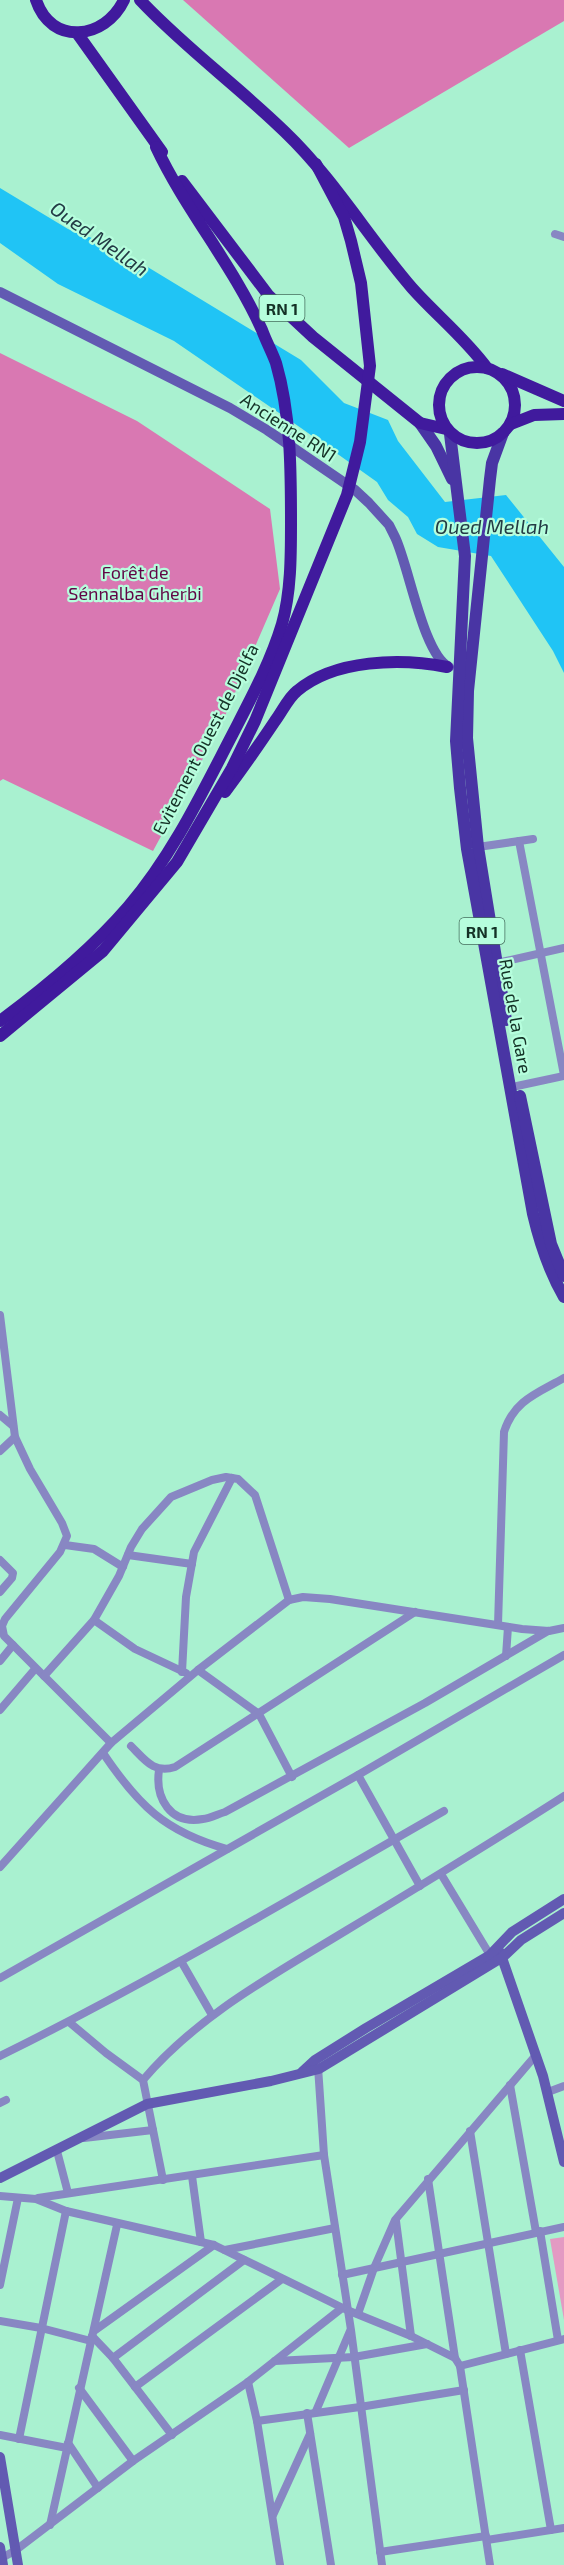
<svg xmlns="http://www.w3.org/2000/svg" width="564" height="2565" viewBox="0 0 564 2565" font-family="'Exo 2',sans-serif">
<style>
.green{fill:#e39ac3}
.forest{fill:#d978b2}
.water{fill:#20c4f5}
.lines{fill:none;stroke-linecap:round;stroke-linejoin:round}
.minor{stroke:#8887c3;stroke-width:8}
.secondary{stroke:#625ab2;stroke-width:10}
.primary{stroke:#4935a4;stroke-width:12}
.trunk{stroke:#401a9d;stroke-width:12}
.labels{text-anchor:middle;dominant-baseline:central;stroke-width:4.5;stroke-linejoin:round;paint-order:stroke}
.shield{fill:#b6fedd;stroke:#456f5d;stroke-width:1.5}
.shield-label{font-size:16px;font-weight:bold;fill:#143226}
.street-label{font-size:18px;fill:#143226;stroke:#b6fedd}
.park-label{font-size:18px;fill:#610545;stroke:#b6fedd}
.water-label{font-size:20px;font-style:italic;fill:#233b45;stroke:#b6fedd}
</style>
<rect width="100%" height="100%" fill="#a9f1d0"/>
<polygon class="green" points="564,2237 564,2320 550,2239"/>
<g class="forest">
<polygon points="183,0 564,0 564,21 349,148"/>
<polygon points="0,353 137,421 270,509 280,589 221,725 153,851 3,779 0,781"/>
</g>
<polygon class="water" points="0,188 68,229 113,246 301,360 344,403 388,420 398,441 445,502 506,495 564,567 564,673 553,651 491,556 438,547 417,534 408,517 388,500 377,482 301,428 174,341 58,284 0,243"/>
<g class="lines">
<g class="minor">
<polyline points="555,234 564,237"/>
<polyline points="519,841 564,1075"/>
<polyline points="478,847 533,839"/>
<polyline points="497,963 564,948"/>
<polyline points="517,1086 564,1076"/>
<polyline points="0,1315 15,1437 30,1469 62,1523 67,1536 60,1552 5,1619 2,1626 4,1636 111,1743"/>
<polyline points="0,1415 13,1426"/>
<polyline points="0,1451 15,1437"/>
<polyline points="65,1545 94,1549 123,1567"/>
<polyline points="128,1555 192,1564"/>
<polyline points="0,1560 13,1573 12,1578 0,1592"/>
<polyline points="94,1620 135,1649 186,1673"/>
<path d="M498,1625l6,-193c10,-32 34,-39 60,-54"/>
<polyline points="506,1656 508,1627"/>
<polyline points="0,1661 13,1645"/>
<polyline points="198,1670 259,1714 292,1777"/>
<polyline points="182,1672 186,1597 194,1552 232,1478"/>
<polyline points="44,1676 94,1620 119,1576 131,1547 142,1529 171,1497 212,1480 226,1477 238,1479 255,1495 289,1600"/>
<polyline points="0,1710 35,1669"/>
<path d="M131,1746c14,14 23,28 44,21l240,-155"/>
<path d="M103,1753c35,52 62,79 124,96"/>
<path d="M159,1770c-4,28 11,55 44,49 7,-1 15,-5 22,-7l200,-109 123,-72"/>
<polyline points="358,1775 420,1886"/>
<polyline points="0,1867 111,1743 198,1670 289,1600 303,1597 330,1599 522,1629 549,1631 564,1628"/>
<polyline points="441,1874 490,1955"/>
<polyline points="181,1961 212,2015"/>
<polyline points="0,1978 358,1775 564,1655"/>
<polyline points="69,2022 106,2053 143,2080 163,2180"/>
<path d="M0,2056c152,-75 297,-161 444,-245"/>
<polyline points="318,2067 324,2155 351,2330 382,2565"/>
<path d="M143,2080c55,-65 132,-106 204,-150 73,-44 145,-88 217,-134"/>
<polyline points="510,2085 536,2232"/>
<polyline points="548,2092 564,2086"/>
<polyline points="0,2103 6,2100"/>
<polyline points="470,2131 506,2354"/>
<polyline points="84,2138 153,2130"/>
<polyline points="57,2151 68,2193"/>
<polyline points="192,2176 201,2242"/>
<polyline points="428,2179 455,2358"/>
<polyline points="0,2196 36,2199 66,2211 214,2245 347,2310 411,2336 455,2358 460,2366 490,2565"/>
<polyline points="38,2198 324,2155"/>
<polyline points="396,2221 411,2336"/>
<polyline points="540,2231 558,2340"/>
<polyline points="225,2250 335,2228"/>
<polyline points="342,2275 564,2227"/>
<polyline points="0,2285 18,2198"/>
<polyline points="358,2314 374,2268 395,2220 536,2055"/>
<polyline points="0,2321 41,2328 91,2341"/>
<polyline points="94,2331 214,2245"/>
<polyline points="92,2336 113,2358 172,2435"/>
<polyline points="520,2350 551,2530"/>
<polyline points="113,2358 244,2260"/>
<polyline points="275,2361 354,2357 427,2344"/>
<polyline points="460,2366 564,2339"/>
<polyline points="248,2382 257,2421 280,2565"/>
<polyline points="135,2387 282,2279"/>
<polyline points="79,2388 133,2461"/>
<polyline points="316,2411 350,2331"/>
<polyline points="307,2413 331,2565"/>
<polyline points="257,2421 360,2407 464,2390"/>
<polyline points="0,2435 67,2448"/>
<polyline points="19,2439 66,2211"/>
<polyline points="68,2443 98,2488"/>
<polyline points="273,2515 310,2434"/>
<polyline points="50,2525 117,2225"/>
<polyline points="487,2540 564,2528"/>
<polyline points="380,2552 486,2536"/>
<polyline points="0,2559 16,2550 133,2461 248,2382 342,2308"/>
</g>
<g class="secondary">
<path d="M0,292l230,116 37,22 88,60 14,13 20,22 6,12c14,29 28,117 54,130"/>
<polyline points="500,1952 543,2076 564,2162"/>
<polyline points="302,2072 315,2060 366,2028 490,1955 512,1932 564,1899"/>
<polyline points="0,2178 147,2104 271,2081 319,2069 503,1957 521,1940 564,1913"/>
<polyline points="0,2457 18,2565"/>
<polyline points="0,2547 3,2565"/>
</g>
<g class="primary">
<polyline points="420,423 436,446 452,479"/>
<polyline points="503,433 492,463 490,479 468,691 467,738 478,847 506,1020"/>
<path d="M450,434l15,122 -9,185 4,47 7,61 66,365c7,30 16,57 31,83"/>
<polyline points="520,1096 551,1244 564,1276"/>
</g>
<g class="trunk">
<path d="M36,0c15,46 69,40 88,0"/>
<path d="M140,0c45,48 98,86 145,132 49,47 83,105 127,156 24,27 53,50 75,80"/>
<polyline points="77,33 162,152"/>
<polyline points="182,181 269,296 313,337 420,423 446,429"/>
<circle cx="477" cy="405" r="38"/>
<polyline points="502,374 564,401"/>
<polyline points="511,424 534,415 564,414"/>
<path d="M225,792c17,-23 34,-47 50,-71 7,-9 13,-23 22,-30 38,-32 104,-33 150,-24"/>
<path d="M0,1021c46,-34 90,-70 128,-114 43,-50 72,-110 102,-168 19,-37 40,-75 52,-115 9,-32 9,-68 9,-101 0,-53 0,-108 -15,-160 -4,-11 -10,-22 -14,-33 -29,-65 -76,-119 -106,-183"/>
<polyline points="0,1036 103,951 177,862 232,768 255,721 347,495 360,442 370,366 361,283 351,241 344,217 316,164"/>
</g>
</g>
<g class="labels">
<g class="shield">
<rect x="259.5" y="295" width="45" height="26" rx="4.5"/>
<rect x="459.5" y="918" width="45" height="26" rx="4.5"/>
</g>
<g class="shield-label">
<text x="282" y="308">RN 1</text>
<text x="482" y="931">RN 1</text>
</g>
<g class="street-label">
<text transform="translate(289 427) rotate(33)">Ancienne RN1</text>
<text transform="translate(205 739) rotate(-63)">Evitement Ouest de Djelfa</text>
<text transform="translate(516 1016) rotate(80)">Rue de la Gare</text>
</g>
<g class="park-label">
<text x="135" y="572">Forêt de<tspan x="135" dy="21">Sénnalba Gherbi</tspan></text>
</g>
<g class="water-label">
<text transform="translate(100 238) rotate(35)">Oued Mellah</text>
<text x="492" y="526">Oued Mellah</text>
</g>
</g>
</svg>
